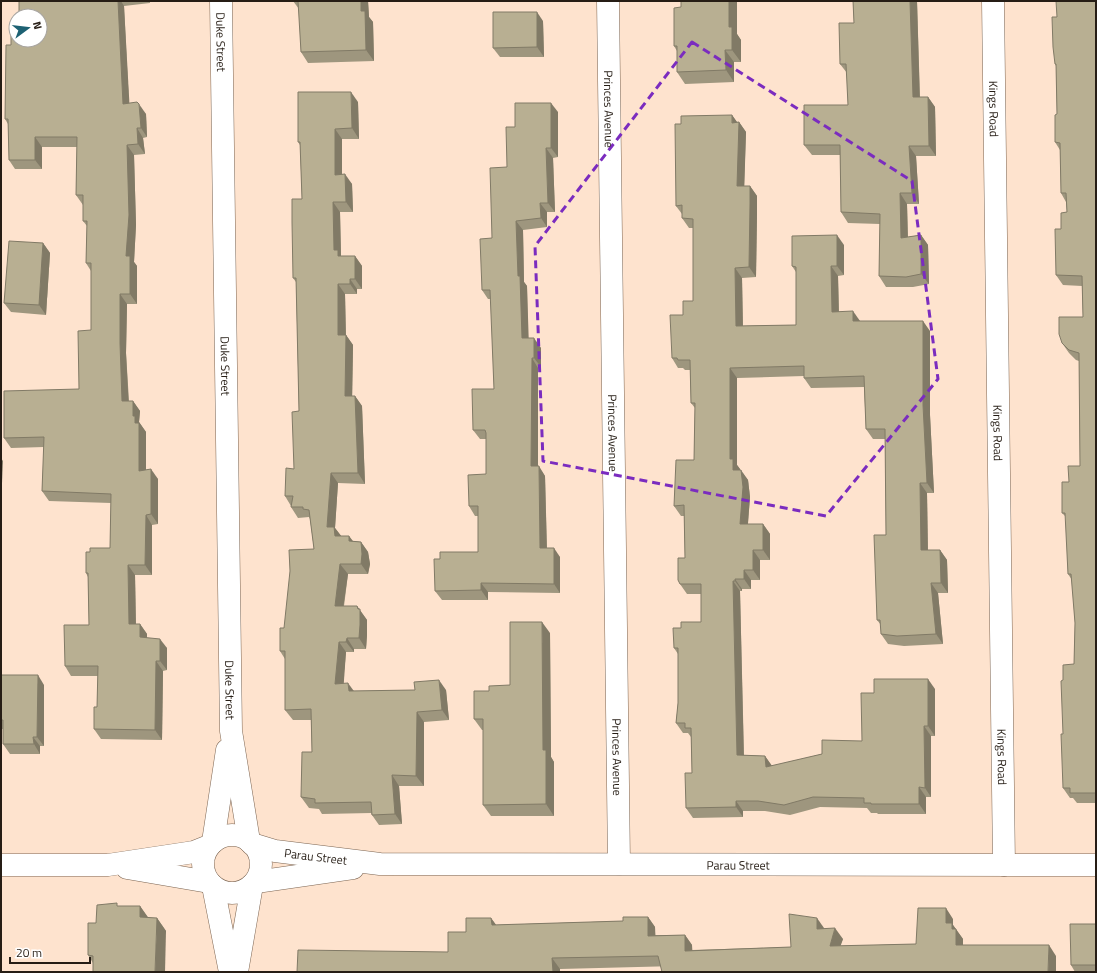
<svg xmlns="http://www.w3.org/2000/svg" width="1097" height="973" viewBox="0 0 1097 973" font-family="'Titillium Web',sans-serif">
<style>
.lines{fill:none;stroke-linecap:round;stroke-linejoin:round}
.minor-casing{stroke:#7c6552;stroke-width:23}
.tertiary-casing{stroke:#7c6552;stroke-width:23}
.minor{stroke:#fff;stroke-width:22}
.tertiary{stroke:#fff;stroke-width:22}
.wall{fill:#9e967e}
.shaded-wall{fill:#817a66}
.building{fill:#b8af92;stroke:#817a66}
.marked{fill:none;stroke:#7b2cbf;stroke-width:3;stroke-dasharray:8 5;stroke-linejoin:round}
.labels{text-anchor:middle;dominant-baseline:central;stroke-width:3;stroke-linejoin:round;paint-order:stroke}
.street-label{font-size:12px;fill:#261d15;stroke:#fff}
</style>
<rect width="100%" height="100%" fill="#fee3ce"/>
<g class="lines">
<g class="minor-casing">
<g id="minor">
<path id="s1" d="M608,1l11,863"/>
<path id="s2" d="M993,1l11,864"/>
<path id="s3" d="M252,844l23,7 105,13 716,1"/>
<polyline points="1,865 108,865 194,852 209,846"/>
<polyline points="127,868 209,882"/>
<polyline points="256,882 353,868"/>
</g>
</g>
<g class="tertiary-casing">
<g id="tertiary">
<path id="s4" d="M221,1l10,730 18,110"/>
<circle cx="232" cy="864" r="29"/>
<polyline points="213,842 227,750"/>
<polyline points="213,886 230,972"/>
<polyline points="237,972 252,885"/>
</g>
</g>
<use href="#minor" class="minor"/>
<use href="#tertiary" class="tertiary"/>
</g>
<g class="wall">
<polygon points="19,1 150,1 150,3 124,6 129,103 146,114 147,137 143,138 145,154 134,155 136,225 134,262 137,266 137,304 127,304 126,353 129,401 133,401 140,411 139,422 146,432 146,470 158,479 158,524 152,525 152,575 135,575 136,624 140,624 147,634 147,638 167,648 167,670 163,671 162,740 101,739 94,729 97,707 98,676 71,676 65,666 89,625 88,577 86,573 90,552 110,548 111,503 49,501 42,491 44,447 11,448 4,438 79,389 91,330 91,271 86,263 87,226 83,221 83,205 76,195 77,147 42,147 42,169 15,169 9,160 8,124 5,119 11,45 40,40"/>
<polygon points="293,1 368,1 369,17 373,22 374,61 308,63 301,52 299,9"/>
<polygon points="853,1 917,1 920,97 928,97 935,107 936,156 916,156 919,204 907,204 908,237 921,235 928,245 929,284 913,287 886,287 879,276 880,224 848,223 841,212 840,155 812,155 804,145 848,105 847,73 840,64 854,23"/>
<polygon points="1096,1 1096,803 1077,803 1073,798 1070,798 1063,788 1063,680 1074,664 1075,623 1072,580 1068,574 1066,517 1062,513 1069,482 1080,466 1079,361 1076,360 1069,353 1062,343 1083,317 1082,286 1063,285 1056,275 1061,229 1067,212 1066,202 1061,193 1060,150 1055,142 1057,114 1056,66 1055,64 1057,17"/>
<polygon points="681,7 737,34 741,40 741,62 734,62 734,82 685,84 677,72 677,51 674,46"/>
<polygon points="543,21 544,57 500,57 493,48"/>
<polygon points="358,102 359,139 342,139 342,174 352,184 353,212 340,212 341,256 355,256 362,266 362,289 357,289 357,294 345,294 346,335 353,345 352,396 355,396 362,406 365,484 338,483 335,528 341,536 349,536 353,541 361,542 368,552 370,564 368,574 348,574 344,606 357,606 367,620 367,635 366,649 354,649 354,652 346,652 343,684 354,691 446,690 449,720 424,722 424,786 399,786 402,824 379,825 372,815 371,813 322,814 319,809 309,808 301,797 312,752 311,720 293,720 285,710 285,659 280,651 284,628 314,549 310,519 309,517 298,518 291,507 291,506 285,496 294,469 299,411 296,282 293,278 302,199 300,145 298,142"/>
<polygon points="558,112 558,157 553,158 555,212 547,212 547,227 523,230 524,282 527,286 528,338 541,348 541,367 538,368 538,466 545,476 547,548 560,557 560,593 488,592 488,600 442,600 435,591 440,559 478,552 478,516 475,516 469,506 486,474 486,439 480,439 473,430 494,389 491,299 488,299 482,290 515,127"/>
<polygon points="732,115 737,122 739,122 746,132 744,186 750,186 757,196 757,214 756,277 742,278 743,326 796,325 796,272 792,266 844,245 844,275 838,276 839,312 860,321 930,331 930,415 934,493 927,493 928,550 940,550 947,560 948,593 938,593 943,644 904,646 888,644 881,634 881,625 877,620 886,535 885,439 873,439 866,429 864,387 811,388 804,378 804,376 737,378 737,465 740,469 740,470 748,480 750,497 748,524 763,524 770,534 770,560 760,560 760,580 751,580 751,589 742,589 742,591 740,591 744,755 765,756 772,766 822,754 862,741 874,693 935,689 935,736 931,736 931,797 926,797 926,814 878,814 877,813 871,813 867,808 820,807 790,815 765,811 743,811 743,817 693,818 686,808 692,773 691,737 688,733 683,733 676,723 678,703 678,654 674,648 681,628 701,622 701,594 687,594 680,584 685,558 684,516 681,516 674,506 694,460 695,408 691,403 690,370 685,370 683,368 678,368 672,358 683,315 693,301 693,228 689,228 682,218 682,214 676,206 681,124"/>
<polygon points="43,243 50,253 46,315 11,312 4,303"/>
<polygon points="550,633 551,757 554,762 554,816 491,816 483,805 483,730 482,730 474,719 489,691 510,685"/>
<polygon points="1,675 44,685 44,746 40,746 40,754 10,754 3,744 3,729 1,729"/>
<polygon points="118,906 140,906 148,918 157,918 166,931 93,963 88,955 96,923"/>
<polygon points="648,917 655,927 655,935 685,935 692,945 692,950 791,947 824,928 824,929 843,939 840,946 916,944 953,919 953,925 963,939 963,945 1056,956 560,969 560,972 297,972 448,952 466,932 491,918 496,925 623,921"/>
<polygon points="1096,924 1096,972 1075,972 1071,965"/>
</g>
<g class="shaded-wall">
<polygon points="118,1 121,1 124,6 130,114 123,104"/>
<polygon points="361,1 368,1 369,17 373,22 374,61 366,50 361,11"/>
<polygon points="729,1 737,1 737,34 741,40 741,62 732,50 729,27"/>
<polygon points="910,1 917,1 920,107 913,97"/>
<polygon points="537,12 543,21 544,57 537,47"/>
<polygon points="725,50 734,62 734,82 726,70"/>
<polygon points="351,92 358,102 359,139 352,128"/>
<polygon points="928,97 935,107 936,156 929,146"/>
<polygon points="551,103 558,112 558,157 551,148"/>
<polygon points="139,104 146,114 147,137 141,128"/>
<polygon points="732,115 739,125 739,122 746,132 744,196 737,186"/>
<polygon points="137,128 143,138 145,154 138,144"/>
<polygon points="335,129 342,139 342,185 335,175"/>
<polygon points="35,137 42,147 42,169 35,160"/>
<polygon points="127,145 134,155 136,225 134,262 137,266 137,304 130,294 126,256"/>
<polygon points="909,146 916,156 919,204 912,193"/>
<polygon points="546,148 553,158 555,212 548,203"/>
<polygon points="345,174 352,184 353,212 346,202"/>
<polygon points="750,186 757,196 757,214 756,277 749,267"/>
<polygon points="900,193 907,204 908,248 901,238"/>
<polygon points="333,202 340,212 341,256 345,261 345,266 334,250"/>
<polygon points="540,203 547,212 547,227 541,218"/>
<polygon points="516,221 523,230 524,282 527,286 529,348 522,338 518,276"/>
<polygon points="837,235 844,245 844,275 837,266"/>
<polygon points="921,235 928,245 929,284 921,274"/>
<polygon points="43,243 50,253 46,315 39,305"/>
<polygon points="355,256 362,266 362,289 355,279"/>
<polygon points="831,266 838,276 839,322 832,312"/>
<polygon points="735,268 742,278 743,336 736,326"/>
<polygon points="350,279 357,289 357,294 350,284"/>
<polygon points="338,284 345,294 346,345 338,335"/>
<polygon points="120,294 127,304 126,353 129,411 122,401 120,343"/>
<polygon points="853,311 860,321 853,321"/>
<polygon points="923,321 930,331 930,415 934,493 927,483 923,405"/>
<polygon points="346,335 353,345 352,407 345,396"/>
<polygon points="534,338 541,348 541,367 534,358"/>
<polygon points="532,358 538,368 538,476 531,466"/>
<polygon points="730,368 737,378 737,465 740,469 740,480 733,470 730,459"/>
<polygon points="355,396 362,406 365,484 358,473"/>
<polygon points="133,401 140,411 139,422 146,432 146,481 139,471 135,423 133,416"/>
<polygon points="1,458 3,461 1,506"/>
<polygon points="539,466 545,476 547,557 540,548"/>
<polygon points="151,469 158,479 158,524 151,514"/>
<polygon points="741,470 748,480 750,497 747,534 740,524"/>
<polygon points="331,473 338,483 335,528 342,537 335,536 327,527"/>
<polygon points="920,483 927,493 928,560 921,550"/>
<polygon points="146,515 152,525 152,575 145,565"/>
<polygon points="763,524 770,534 770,560 763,550"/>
<polygon points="349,536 356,546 349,541"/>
<polygon points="361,542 368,552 370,564 368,574 361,564"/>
<polygon points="554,548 560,557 560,593 554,584"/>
<polygon points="753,550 760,560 760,580 753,570"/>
<polygon points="940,550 947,560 948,593 941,583"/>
<polygon points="340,564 348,574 342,616 335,606"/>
<polygon points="128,565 135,575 136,634 129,624"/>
<polygon points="744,570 751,580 751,589 744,579"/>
<polygon points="735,579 742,589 742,591 735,581"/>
<polygon points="733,581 740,591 744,765 737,755"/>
<polygon points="481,583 488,592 488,600 481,590"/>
<polygon points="931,583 938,593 943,644 936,634"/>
<polygon points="357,606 367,620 367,635 366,649 359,638"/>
<polygon points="542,622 550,633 551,757 554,762 554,816 546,804 543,750"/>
<polygon points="140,624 147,634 147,647 140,637"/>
<polygon points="347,638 354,649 354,652 346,642"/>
<polygon points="160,639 167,648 167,670 160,661"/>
<polygon points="339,642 346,652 343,694 335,684"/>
<polygon points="156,661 163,671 162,740 155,730"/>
<polygon points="38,675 44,685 44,746 37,737"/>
<polygon points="928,679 935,689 935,736 928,726"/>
<polygon points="439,680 446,690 449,720 442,710"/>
<polygon points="348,683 356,694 349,691"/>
<polygon points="417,712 424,722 424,786 416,776"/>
<polygon points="924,726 931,736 931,797 925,788"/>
<polygon points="33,737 40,746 40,754 34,744"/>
<polygon points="765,756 772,766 766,767"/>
<polygon points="392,775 399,786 402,824 395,814"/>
<polygon points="919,787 926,797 926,814 919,804"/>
<polygon points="736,801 743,811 743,817 736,807"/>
<polygon points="140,906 150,920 140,917"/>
<polygon points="946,908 953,919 953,925 963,939 963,955 956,945 946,923"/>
<polygon points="648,917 655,927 656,946 648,936"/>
<polygon points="157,918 166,931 165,972 155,972"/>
<polygon points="491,918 499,929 492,925"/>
<polygon points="817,918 824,928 824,939 817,929"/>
<polygon points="835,928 843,939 837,956 830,946"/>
<polygon points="685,935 692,945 693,961 685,951"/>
<polygon points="1049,945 1056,956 1056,972 1048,972"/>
<polygon points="552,958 560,969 560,972 553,972"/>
</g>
<g class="building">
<polygon points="19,1 118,1 123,104 137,102 139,104 141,128 137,128 138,144 127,145 129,215 126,256 130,256 130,294 120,294 120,343 122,401 133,401 133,416 135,416 135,423 139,423 139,471 151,469 151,514 146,515 145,565 128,565 129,624 140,624 140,637 160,639 160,661 156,661 155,730 94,729 94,707 97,707 98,666 65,666 64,625 89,625 88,573 86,573 86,552 90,552 90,548 110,548 111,494 42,491 44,437 4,438 4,391 79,389 78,331 91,330 91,263 86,263 87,221 83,221 83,195 76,195 77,137 35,137 35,160 9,160 8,119 5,119 6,45 11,45 11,28 16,28 16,40 40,40 40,16 19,16"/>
<polygon points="298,1 361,1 361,11 365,11 366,50 301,52"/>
<polygon points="681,1 729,1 729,27 732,27 732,50 725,50 726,70 677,72 677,46 674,46 674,8 681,7"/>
<polygon points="853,1 910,1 913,97 928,97 929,146 909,146 912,193 900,193 901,238 921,235 921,274 906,277 879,276 880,214 841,212 840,145 804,145 804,105 848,105 846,64 840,64 839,23 854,23"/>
<polygon points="1056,1 1096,1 1096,793 1070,793 1070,788 1063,788 1061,734 1063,734 1061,681 1063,680 1063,665 1074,664 1075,623 1071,574 1068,574 1065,513 1062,513 1062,482 1069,482 1068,466 1080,466 1079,353 1069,350 1062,343 1059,334 1059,317 1083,317 1082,276 1056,275 1055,229 1061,229 1061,213 1067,212 1066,193 1061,193 1060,143 1055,142 1055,115 1057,114 1056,64 1055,64 1053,47 1052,17 1057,17"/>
<polygon points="493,12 537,12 537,47 493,48"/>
<polygon points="298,92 351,92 352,128 335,129 335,175 345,174 346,202 333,202 334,250 338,250 338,256 355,256 355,279 350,279 350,284 338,284 338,335 346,335 345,396 355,396 358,473 331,473 327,527 334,527 335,536 349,536 349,541 361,542 362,554 361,564 340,564 335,606 357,606 358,609 360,609 360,625 359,638 347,638 346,642 339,642 335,684 348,683 349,691 415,690 414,682 439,680 442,710 417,712 416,776 392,775 395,814 372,815 371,802 315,803 315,799 301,797 302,752 312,752 311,709 285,710 285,651 280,651 280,628 284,628 290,571 289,550 314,549 309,510 303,509 303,507 291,507 293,496 285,496 286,468 294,469 292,412 299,411 296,278 293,278 292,222 292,199 302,199 300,142 298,142"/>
<polygon points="515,103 551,103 551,148 546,148 548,203 540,203 541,218 516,221 518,276 520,276 522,338 534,338 534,358 532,358 531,466 539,466 540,548 554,548 554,584 481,583 481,590 435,591 434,559 440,559 440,552 478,552 478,506 469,506 468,475 486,474 486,433 485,430 473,430 472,389 494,389 490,290 482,290 480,239 492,238 490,168 507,167 506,127 515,127"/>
<polygon points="732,115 732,123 739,122 737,186 750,186 750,204 749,267 735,268 736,326 796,325 796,267 792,266 792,236 837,235 837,266 831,266 832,312 853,311 853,321 923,321 923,405 927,483 920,483 921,550 940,550 941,583 931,583 936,634 897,636 881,634 880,620 877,620 874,535 886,535 885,429 866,429 864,376 804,378 804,366 730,368 730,459 733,459 733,470 741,470 743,487 740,524 763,524 763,550 753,550 753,570 744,570 744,579 735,579 735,581 733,581 737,755 765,756 766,767 822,754 822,740 862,741 861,693 874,693 874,679 928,679 928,726 924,726 925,788 919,787 919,804 871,804 871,803 864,803 864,798 813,797 784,805 758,801 736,801 736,807 686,808 685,773 692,773 691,728 685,728 685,723 676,723 678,703 678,648 674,648 673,628 681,628 681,622 701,622 701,584 680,584 678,580 678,558 685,558 684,505 674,506 676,460 694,460 695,403 691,403 690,360 678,360 677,358 672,358 670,315 683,315 683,301 693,301 693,219 682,218 682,205 676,206 675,124 681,124 681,116"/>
<polygon points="9,241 43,243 39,305 4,303"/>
<polygon points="510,622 542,622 543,750 546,750 546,804 483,805 483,719 474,719 474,691 489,691 489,686 510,685"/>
<polygon points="1,675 38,675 37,737 33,737 34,744 3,744 3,720 1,720"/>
<polygon points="117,903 117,906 140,906 140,917 157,918 155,972 93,972 93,956 88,955 88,923 96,923 97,905"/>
<polygon points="918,908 946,908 946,923 952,923 952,929 956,929 956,945 1049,945 1048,972 662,972 658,956 552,958 553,972 297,972 298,950 448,952 448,932 466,932 466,918 491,918 492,925 623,921 623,917 648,917 648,936 685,935 685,951 791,947 789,914 817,918 817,929 835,928 830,946 916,944"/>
<polygon points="1070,924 1096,924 1096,965 1071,965"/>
</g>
<path class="marked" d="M692,42l220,139 26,198 -112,137 -283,-55 -8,-215z"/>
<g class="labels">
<g class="street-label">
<text stroke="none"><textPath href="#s4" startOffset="41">Duke Street</textPath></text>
<text stroke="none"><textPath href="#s1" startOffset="108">Princes Avenue</textPath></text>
<text stroke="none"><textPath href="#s2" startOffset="108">Kings Road</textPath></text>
<text stroke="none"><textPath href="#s4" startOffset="365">Duke Street</textPath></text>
<text stroke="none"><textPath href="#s1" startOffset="432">Princes Avenue</textPath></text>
<text stroke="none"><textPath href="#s2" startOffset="432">Kings Road</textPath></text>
<text stroke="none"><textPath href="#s4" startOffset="689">Duke Street</textPath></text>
<text stroke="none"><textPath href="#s1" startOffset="756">Princes Avenue</textPath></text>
<text stroke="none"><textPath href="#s2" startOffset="756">Kings Road</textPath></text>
<text stroke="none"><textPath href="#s3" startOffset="65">Parau Street</textPath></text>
<text stroke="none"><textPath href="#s3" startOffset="488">Parau Street</textPath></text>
</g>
</g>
<rect width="1097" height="973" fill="none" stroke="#261d15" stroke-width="4"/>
<g transform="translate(28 28) rotate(75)"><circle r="19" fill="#ffffff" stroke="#a8a5a1"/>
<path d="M0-3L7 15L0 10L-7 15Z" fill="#1d6173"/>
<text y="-6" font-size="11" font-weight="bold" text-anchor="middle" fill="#261d15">N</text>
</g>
<path d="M10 957v6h80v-6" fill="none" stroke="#261d15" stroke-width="2"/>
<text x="16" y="957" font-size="12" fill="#261d15" stroke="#ffffff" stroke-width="3" paint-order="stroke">20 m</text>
</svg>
